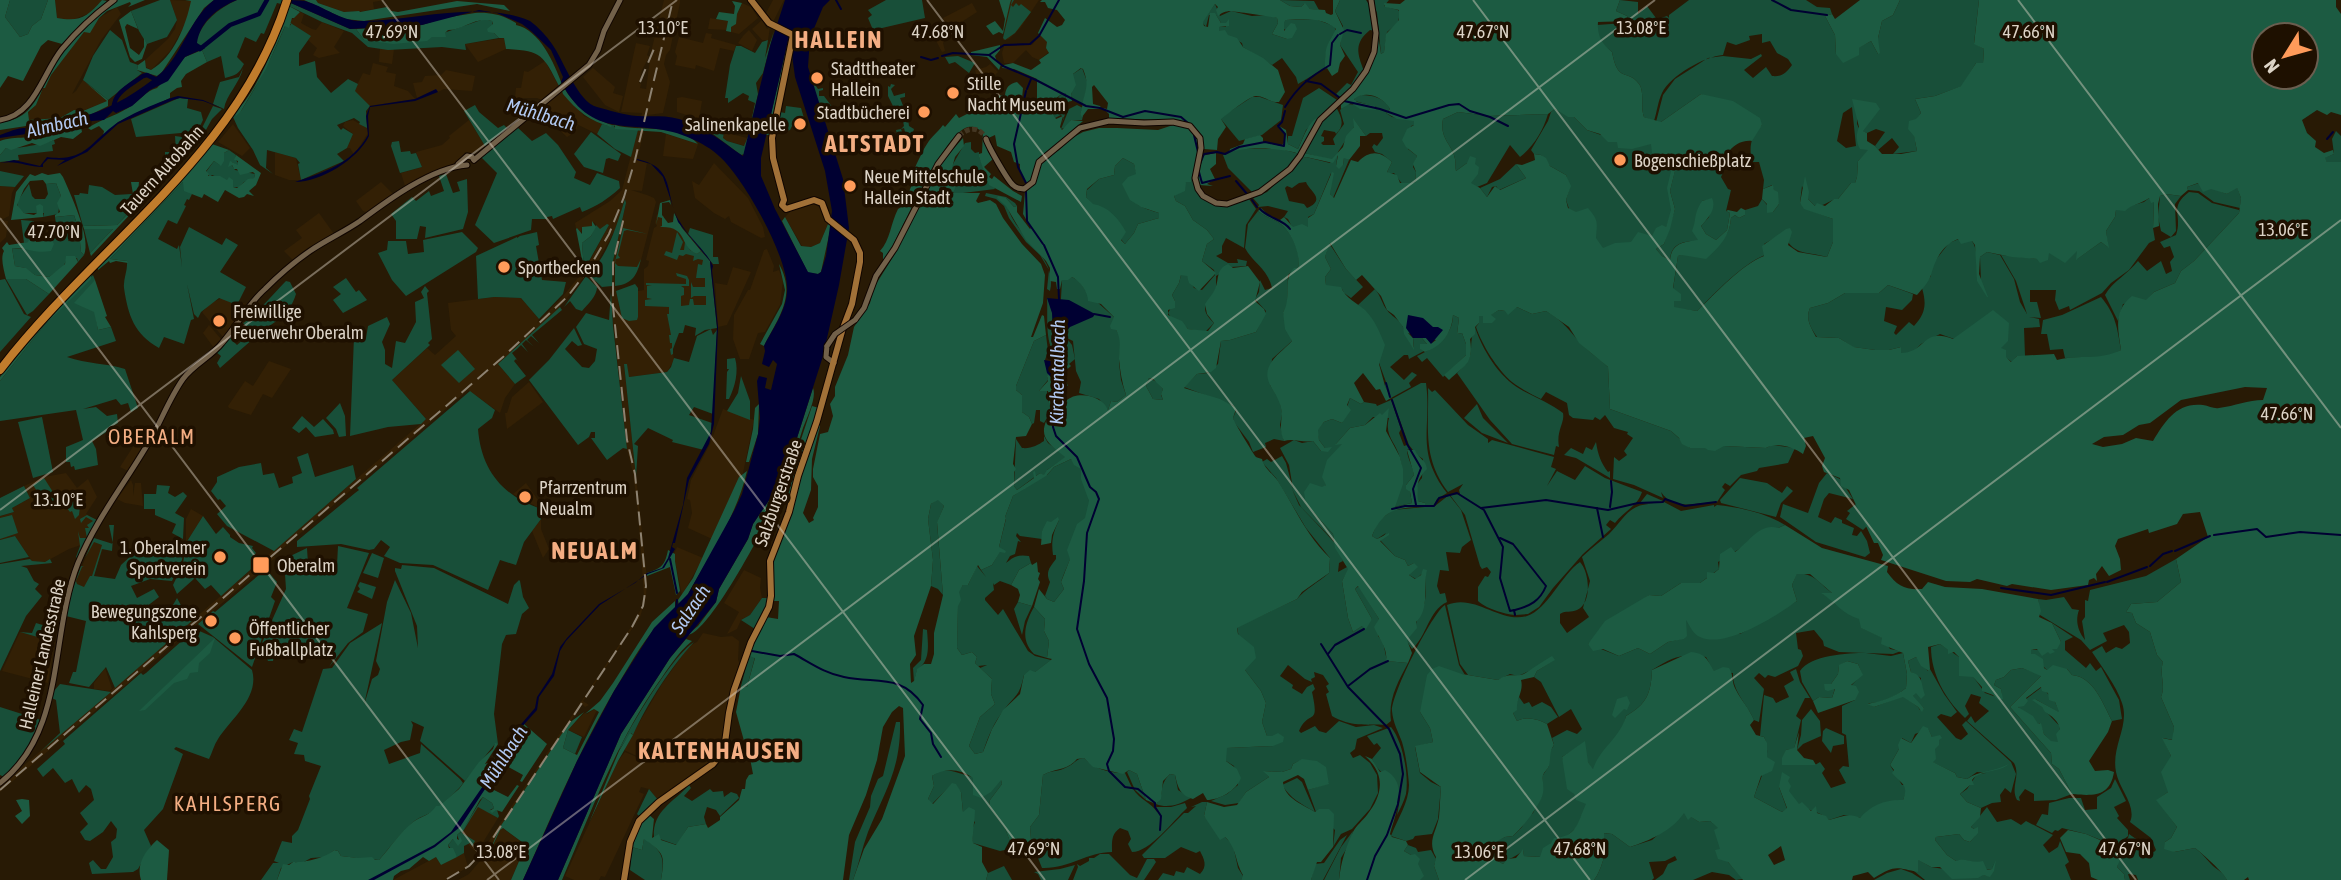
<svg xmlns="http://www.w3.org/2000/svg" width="2341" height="880" viewBox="0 0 2341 880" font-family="'Asap Condensed',sans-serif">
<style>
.built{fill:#332005}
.green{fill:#184f39;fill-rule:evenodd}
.forest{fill:#1c5b42;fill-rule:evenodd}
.water{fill:#000032;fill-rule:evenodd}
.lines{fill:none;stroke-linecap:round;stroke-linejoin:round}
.stream{stroke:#000032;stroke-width:2}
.river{stroke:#000032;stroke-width:4.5}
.secondary-tunnel{stroke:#433622;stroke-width:5;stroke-dasharray:5 2.5;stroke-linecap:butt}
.secondary-casing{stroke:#100500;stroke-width:7}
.primary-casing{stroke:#100500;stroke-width:8}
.motorway-casing{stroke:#100500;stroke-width:10}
.secondary{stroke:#72614a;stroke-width:5}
.primary{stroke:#a17138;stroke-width:6}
.motorway{stroke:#c07c2c;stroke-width:8}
.rail{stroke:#8d8271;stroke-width:2;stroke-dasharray:14 7;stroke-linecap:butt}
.secondary-bridge-casing{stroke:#100500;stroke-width:7;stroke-linecap:butt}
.secondary-bridge{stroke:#72614a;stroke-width:5}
.ticks{fill:none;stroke:#dcd3c6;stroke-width:2;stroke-opacity:0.45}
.poi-dot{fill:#ff9b5a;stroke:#1e1000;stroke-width:2.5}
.labels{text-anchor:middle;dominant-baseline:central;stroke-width:7;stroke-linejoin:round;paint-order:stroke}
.poi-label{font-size:18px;fill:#dcd3c6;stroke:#1e1000;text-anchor:start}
.street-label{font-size:18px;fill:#dcd3c6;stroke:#1e1000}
.water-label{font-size:19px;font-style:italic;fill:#b1c9f2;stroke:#1e1000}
.quarter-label{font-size:21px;letter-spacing:2px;fill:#f4ae83;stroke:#1e1000}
.district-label{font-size:24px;font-weight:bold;letter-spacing:2px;fill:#f4ae83;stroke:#1e1000}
.ticks-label{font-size:18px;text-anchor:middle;fill:#dcd3c6;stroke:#1e1000;stroke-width:7;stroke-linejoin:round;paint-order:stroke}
</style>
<rect width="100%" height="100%" fill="#281a05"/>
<g class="built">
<polygon points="55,0 102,0 90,13 72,20 57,18"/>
<polygon points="170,0 192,1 186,23 170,51 151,70 146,67 145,60 168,39 175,29 177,20"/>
<polygon points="316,0 385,0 373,2 374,9 359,12 359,11 344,12 318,3"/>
<polygon points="664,0 680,0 680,3 670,50 666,55 664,64 670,82 663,113 648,115 637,160 647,163 642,191 631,190 647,195 654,198 656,202 639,268 614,267 615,286 620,310 625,318 637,320 638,291 644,290 644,269 648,266 649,261 646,260 654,228 657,226 655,223 657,214 664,216 664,225 682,228 708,259 711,309 669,314 674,360 667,372 629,377 624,365 647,578 646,598 640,617 583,701 589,705 585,707 582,704 501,827 526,845 511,880 458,880 469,874 480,861 480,855 499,825 633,624 642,607 644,596 638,511 633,473 627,449 611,304 613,261 626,203 625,200 615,230 593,270 589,271 554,314 498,364 515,384 505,398 500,413 468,390 274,556 275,558 0,792 0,786 426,419 392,380 427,348 435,355 456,336 451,330 448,303 494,297 521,298 539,319 537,323 564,295 586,268 609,225 600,230 594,222 592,226 582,228 580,234 577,228 576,229 575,223 610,201 622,190 642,113 621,112 636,43 650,46 647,55 649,57 642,70 639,83 641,84 640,88 646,89 651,52"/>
<polygon points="773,0 784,0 773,22 766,13"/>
<polygon points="1010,0 1039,0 1021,27 1009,39 1005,40 1003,40 1004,31"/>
<polygon points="742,3 751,7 758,18 739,34 731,32 731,27"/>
<polygon points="972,3 977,12 963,21 967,28 959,28 951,32 943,43 945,51 942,52 930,29 944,25 943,18"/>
<polygon points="117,7 121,14 101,40 72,94 76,91 83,80 108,101 82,111 74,110 60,118 29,120 28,112 36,105 43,88 45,87 51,75 84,32 88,32 99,18"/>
<polygon points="300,12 304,14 301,23 312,29 316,30 322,22 344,31 334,47 340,53 319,58 313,55 317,48 308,40 310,36 289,22"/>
<polygon points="710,18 728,21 727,30 708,29"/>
<polygon points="762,20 767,29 770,27 768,40 762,40 752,29"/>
<polygon points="749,30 757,40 752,51 738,43 743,36"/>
<polygon points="706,33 712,34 711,38 736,45 734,51 720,48 714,71 696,65 695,69 675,65 677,56 675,52 679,37 703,43"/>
<polygon points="1040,35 1047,42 1049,52 1039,60 1032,57 1026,50 1013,63 1004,63 1002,53 1004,46 1032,45"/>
<polygon points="504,38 506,49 478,62 465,44"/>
<polygon points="380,48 394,49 392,64 379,62"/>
<polygon points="545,61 559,86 542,100 537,98 515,98 516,88 521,88 524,71 528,72"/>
<polygon points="373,63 388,67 386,72 396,74 394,86 408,91 415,99 369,106 354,91 363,73 370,75"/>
<polygon points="990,64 998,72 991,79 978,81 975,70 986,67"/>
<polygon points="593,68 615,87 613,93 623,96 619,112 605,105 583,77"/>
<polygon points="446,70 475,76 472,91 444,89 438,92 435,90 417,98 413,83 422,82 425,76 441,75"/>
<polygon points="562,91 584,116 602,124 597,134 564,118 547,117 540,109"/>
<polygon points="682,97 702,101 699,119 677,112 677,98"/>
<polygon points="548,119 563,120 578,125 575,132 567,137"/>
<polygon points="353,120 367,128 368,133 354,155 350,148 347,148 353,134 343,126 345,122"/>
<polygon points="469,120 485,146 472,153 465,152 460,161 405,186 401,173 422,167 416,152 442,145 450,138 449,136"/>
<polygon points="233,124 250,148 242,156 218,142"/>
<polygon points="724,132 747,138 745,146 727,141 723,138"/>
<polygon points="666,134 698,144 693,159 663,156"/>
<polygon points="275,152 296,158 301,180 289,180 275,175"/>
<polygon points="714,163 748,198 763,227 765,237 761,238 731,222 729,216 725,219 714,213 695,198 692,181 699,185"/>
<polygon points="381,182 393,194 366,212 363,211 356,201"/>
<polygon points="0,186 15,187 12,193 9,216 1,220 8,221 6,237 0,243"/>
<polygon points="813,204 821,208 824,218 828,224 820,243 811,247 802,246 785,217 793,209"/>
<polygon points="319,213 334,234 293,260 284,251 302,238 296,230"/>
<polygon points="767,249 774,266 773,272 779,270 783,281 780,305 765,332 758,333 749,359 740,359 733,339 734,315 748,290 750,290 764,250"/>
<polygon points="733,267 751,272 727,325 718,327 715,283 727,285"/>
<polygon points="222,298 237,305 239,301 248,305 223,337 202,312 211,303"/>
<polygon points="209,325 221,339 214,348 203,333"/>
<polygon points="269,361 291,369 272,398 263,394 251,415 229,408 228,406 245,381 253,386"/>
<polygon points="529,382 543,402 507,429 505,413 507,413 512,397"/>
<polygon points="723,409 754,420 743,473 712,539 688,528 692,513 690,500 687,499 691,480 710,444"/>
<polygon points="144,431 148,434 149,436 128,471 120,467 136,442 139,432 142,434"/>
<polygon points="66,473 77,488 88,479 97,497 86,514 97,520 84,544 69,549 45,562 32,561 15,536 0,540 0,516 14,512 12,508 30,498 24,486 44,477"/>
<polygon points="131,480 133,485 133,496 135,483 141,483 143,506 125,503 117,499"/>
<polygon points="526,483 538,500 541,509 513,494"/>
<polygon points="191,509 203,516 186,543 186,519"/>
<polygon points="541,519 541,529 549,549 543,558 532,531"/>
<polygon points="94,538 105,542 94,575 85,589 74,585"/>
<polygon points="677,547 703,558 682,595 675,561 674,554"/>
<polygon points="744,570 761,578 760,588 762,598 750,615 741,620 737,629 727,634 739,612 724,603"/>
<polygon points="20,632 55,641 48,683 2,671"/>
<polygon points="703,633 721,637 732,636 739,641 738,660 740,664 728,704 724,745 717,758 658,800 649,789 641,787 639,792 644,794 605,877 601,876 599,880 574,880 565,876 618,761 625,752 651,763 624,750 626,745 662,684 689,646 697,642"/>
<polygon points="105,668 112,689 109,691 94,689 94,683"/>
<polygon points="594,709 597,710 584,737 568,730 584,713 587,714"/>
<polygon points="478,806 498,818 477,852 471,848 462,834"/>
<polygon points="464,853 468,867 446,880 393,880 436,857 441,865"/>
</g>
<g class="green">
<polygon points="10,0 48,0 41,19 32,26 28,34 20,37 5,17"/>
<polygon points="160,0 170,0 177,20 167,37 147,44 139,31 131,11"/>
<path d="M237,0h47l66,29h6l8,11 68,-3 52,-18 8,2 2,12 5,5 -34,6 1,6 -24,-3 -54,3 -20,-3 -16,-14 -30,-11 -33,-16 -12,-3 -13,31 -3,-1 -5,9 -11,-5 -8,20 7,7c-5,10 -8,11 -19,14l-4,-22 -14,6 -5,-12 3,-2 -7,-3 -2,-4c7,-20 21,-32 41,-41z"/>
<polygon points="886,0 922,0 925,18 882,28 878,33 879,35 876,37 868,18 872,15 868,10"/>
<polygon points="1012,0 1014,0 1011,5 1013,7 1016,3 1019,6 1021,4 1031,12 1015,33 1005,40 1003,38"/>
<polygon points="1280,0 1314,1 1319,10 1310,9 1304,4 1301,7 1290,6"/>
<path d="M1340,0h26l4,6 5,25 -5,-1c-16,13 -13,23 -6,41l-10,15 -14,11 -4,-3 11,-11 4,2 7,-13 -18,-27 3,-19 -8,-15z"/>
<polygon points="1372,0 1389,0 1384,6 1398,10 1400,12 1398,23 1387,32 1384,52 1381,54 1377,13"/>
<polygon points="1620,0 1638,2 1638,14 1647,6 1656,18 1628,21 1627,16 1616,11"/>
<path d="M1689,0h117l11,7 13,1 2,6 -7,2 10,19 1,19 22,-6 13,-7 7,13v-16l4,-17 11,-6 7,-15h79l-5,43 10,6 -1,14h-7l-14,23 -27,10 -20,3 6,14c-9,11 -7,24 -4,38l-24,3 6,-7 -7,-9 -14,12 -3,-4 10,-14 -9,-3 -9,4 -5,-2 6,-8 -11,-8v9l12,26 -11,11 -1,16 -2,6h-4l-13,16c-8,0 -11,7 -23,7l-7,-7 -6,-13 -2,17 12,8 21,8v23l-6,15c-22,-6 -34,-1 -44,-24l-19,11 1,11c-23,9 -51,39 -68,56l-23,-3v-7h6l-7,-12 5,-33c24,-9 51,-6 53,-38l4,-3 4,3 6,-3v-5l13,-4 4,-7 11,13 6,-8 -7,-19 -9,4 1,-9 -5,-18h-7c-3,-15 -2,-25 10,-37l-61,-31 -40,28h-5l7,-27 12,-16 33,-21 15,-2 28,3 10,-5 1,2 -18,14 9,8 13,-11 6,9c10,1 14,-3 20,-11l-4,-6 -11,-6 -7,-12 -8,2v-9l-13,2 1,4 -14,5 -9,-3 -4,13c-18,1 -53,21 -61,38 -4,8 -5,19 -8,28l-10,-4c-4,-10 1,-25 -5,-33 -12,-16 -21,0 -27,-32 -9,-7 -15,-14 -15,-27l55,-4 15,-5 2,2v-3zM1852,107l4,39 -10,2 -9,-7 6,-28z"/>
<path d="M1215,4l5,12 11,-5 21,5 17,-1 8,3 1,5 -6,11 15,5 2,-13 -2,4 -4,-1 1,-8 2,-1 29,-1 19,7 2,5c-9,11 -11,22 -11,37l-27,16 -2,-7 -14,-19 -10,7 -29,-18 -1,-4 -23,-12v-4h7v-4h-5l-5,-8h-7l-3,12 -4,-5z"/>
<path d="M289,22l22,14 -12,17v13l16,-5 2,16 14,16 17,-14 10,5 -3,7 15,15 -4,5 1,17 -8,-4 1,-2 -6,-4 -17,7 4,5 2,-2 10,6 -6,14 -10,6 7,7 -43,19 -3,-16 2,-1 -4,-5 -29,-8 -1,18 7,6 -13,-9 -7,-15 -15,-22 -5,-11 1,-4 7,-2c17,-27 32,-55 44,-85l6,-1z"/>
<polygon points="110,30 122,40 130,62 138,65 137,70 142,73 108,100 83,80 93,56"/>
<polygon points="774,31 763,73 756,83 758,94 749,132 755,103 748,100 749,96 743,93 728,103 728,98 725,98 730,65 736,46 741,46 755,53 762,42 768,40 765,58"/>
<polygon points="958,56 975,63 969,73 955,62 949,64 945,57"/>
<path d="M243,68c-3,15 -17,27 -19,41l-11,-5 7,-22 19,-5z"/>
<polygon points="1082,68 1088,84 1083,104 1074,100 1071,96 1073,74"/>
<polygon points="814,83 818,89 823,88 823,90 819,91 819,96 824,96 833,108 827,108 827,115 823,116 812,84"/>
<polygon points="891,84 895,85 891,89 894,96 905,93 905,97 900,98 904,108 902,108 902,113 898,113 899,108 894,108 888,96 888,86 890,87"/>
<polygon points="1319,88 1337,100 1306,130 1298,149 1288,144 1288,136 1292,136 1303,98"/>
<path d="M1063,93h3l-1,8h4l-7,10 3,1 2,-3 -6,16 3,-7 -3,-3 -6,3c-5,-11 -1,-18 8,-25z"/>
<path d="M1361,95c12,0 24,3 29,14l-4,4 6,4 22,3v5l-3,1 -3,23 9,7 -4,11 3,5 -1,11 -12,2 -9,-12 -5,1 -2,-2 5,-10 -10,-8 -7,-2 -3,-5 2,-3 3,2 6,-8 -1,-5h-12l-4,3 -12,-16v7l-16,25 -2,14 7,-1 1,-8 5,3 -16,38 -3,-4 1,-21 -17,41 -6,3 1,10h-17l-4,-8 -4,-2 4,-6 -20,-5 -10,1 1,-2 -6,-7 14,-6 33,-33 6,-2 24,6 2,-3 -28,-7 14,-23v-4l18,-19c6,11 9,18 0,27l-1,-2 -11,-2 -3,6 3,1v4l-3,2 2,2h12l-2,-6 11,-15 -4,-14 7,-6 30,3 -22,-6 -1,-3zM1306,182c3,9 21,17 1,26l-3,-4 -15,-3 -4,-13 2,-2 5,2 7,-5z"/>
<polygon points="1252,97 1260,97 1283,105 1281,120 1262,135 1239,141 1220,118"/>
<polygon points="179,98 188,99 187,108 201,112 203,120 195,136 181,133 136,137 131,119"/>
<polygon points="475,105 479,112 498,128 504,125 507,128 485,146 464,111"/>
<polygon points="1077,105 1083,108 1080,114 1083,116 1082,120 1071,120 1067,127 1061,129 1069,109"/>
<polygon points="213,106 222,109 212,119 202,137 198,136"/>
<polygon points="786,106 801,108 804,118 796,124 797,127 804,126 804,127 796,130 792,126 790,130 776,134 776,131 784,130 783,126 776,127 780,112 785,113"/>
<path d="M1555,109l13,7 6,1 13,13 14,5 50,7c10,13 28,27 17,43l4,25 -6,18 -10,11 -71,16 -19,-55 4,-13 -4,-12 -16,-9 -9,-11 -7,-1 -3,-4 17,-29 3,-9z"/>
<path d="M1458,112l31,4 59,-2c-5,17 -14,32 -28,43l-10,-12 -23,38 -10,4 -6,-3 -4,-21 -11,8c-1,-4 0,-8 -1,-12 -2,-14 -16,-20 -12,-40z"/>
<polygon points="908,119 909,126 914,129 910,142 900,141 899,138 904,133 897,134 896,130 901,129 902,132 905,132 904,128 901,129 904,126 903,121"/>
<polygon points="602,124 609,126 612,125 615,125 614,127 638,130 631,157 615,149 597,134"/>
<polygon points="711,126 711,128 724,132 723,138 727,141 744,146 749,134 745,154 741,155 709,131"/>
<path d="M517,127l15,14 14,-8 12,12 18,27 -2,6 16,7 7,-12 22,8 1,7c-12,11 -23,18 -38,24l-2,-5 -27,12 -1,-3 -5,1v2h-15l-1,11 -37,13 -19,-18 22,-52 -16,-16z"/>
<polygon points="2336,131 2341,136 2341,162 2327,162 2324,158 2334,154 2332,139"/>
<polygon points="591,132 621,154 618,161 609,158 606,159 603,173 584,167 574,154"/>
<polygon points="175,136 196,139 168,170 165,170 165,152 176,152"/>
<path d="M54,140l1,4 -3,1 1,6 -35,4 1,5 -19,2v-7l6,-7c6,2 42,-5 48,-8z"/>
<polygon points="399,141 401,152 410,151 411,154 416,153 422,167 400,173 391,146 392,142"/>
<polygon points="971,142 971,149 975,153 979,152 979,157 995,189 955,194 953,192 956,184 951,182 949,171 965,143"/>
<polygon points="1238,149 1281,149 1300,154 1281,176 1254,194 1228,168 1223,155"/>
<polygon points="229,150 236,155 235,159 239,164 238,166 232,162 231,164 235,170 255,174 254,178 244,182 239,187 233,187 229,178 227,181 212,175 210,177 206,172 214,161 220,165 224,153"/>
<path d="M1727,155l1,7 -7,15 7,12 3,1 -5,21 4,2 -3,17 -11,10 -10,-6 -5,-8 8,-9 3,-18 -10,2 -4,40c-14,0 -27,2 -28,19l-8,-4 -6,-7 8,-5 11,-35 -5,-18 7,-29z"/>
<path d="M1123,158l11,6 3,11 -11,14c6,16 17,19 33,24v5l-21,6 -4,9 -9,11 -39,-47 1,-7 12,-11 15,-4 1,-9z"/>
<polygon points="1516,164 1526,178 1499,190 1496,186 1492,187 1487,197 1480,188 1500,179"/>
<path d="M1194,168v12l4,12 30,14 21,-7 7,10 -10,16 -2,23 -18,-10 -4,8v7l-6,3 12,7h10l-1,-4 10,2 -1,5 -15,1 -15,9c0,1 0,11 0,12 -6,16 -20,18 -2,35l-9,9 -17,-3c-5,-7 -17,-9 -20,-16l7,-12 -3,-6 7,-12 2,-8 5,-1 8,14 8,2 13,-15 -1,-5 -12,-9 5,-17 7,-5 -7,-9 -14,-10 -8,-14 -9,-5 -2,-5 12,-14h5z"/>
<polygon points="0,171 24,176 15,187 0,186"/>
<polygon points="446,174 453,193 460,191 457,182 467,179 468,212 463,229 425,238 426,227 420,226 417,239 396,239 396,221 391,214 412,197 416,201 429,191 431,196 444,191 439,176"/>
<path d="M184,181l8,13 -3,6 -2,-1 -3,6 2,1 -9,18 -9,-4 -10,19 19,10 2,-4 3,22 -2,-20 9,-20 33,18 4,-7 12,7 -18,27 26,15 -9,18 -18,-7 -18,14 -3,6 -4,-4 -7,-30 7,35 -3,1 -7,24 -20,-7 -5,11c-25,-14 -31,-33 -35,-60 -1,-9 4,-18 3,-27l-17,-2z"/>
<polygon points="56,183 61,196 58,214 43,217 44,213 24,213 18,208 17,202 29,184 32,196 35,199 45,199 48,194 46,184"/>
<polygon points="2199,183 2227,194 2237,187 2241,198 2240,208 2214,202 2199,191 2188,190 2187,187"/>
<polygon points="89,185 102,187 115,195 147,193 117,225 83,226 74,195 79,195 80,193 88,194"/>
<path d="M2189,192l9,1 14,10 27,7v3l-45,48 -13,10 -6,12 -21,9 -8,9 -23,3 -5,17 -13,-26c8,-14 23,-21 33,-34l9,10 14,-10 5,13 6,-3 -2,-9 4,-5 -4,-11 -6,2 -4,-6 16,-7c7,-20 -8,-27 13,-43z"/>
<path d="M986,193l20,4 9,6 2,3 -3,1 -8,-9c3,38 53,55 44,93l-3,-2 2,-19 -9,-15 -14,-13 -17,-24 -5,-12 -8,-7 -11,-3z"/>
<polygon points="2166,194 2181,196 2175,204 2176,231 2171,237 2161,231 2158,217 2160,196"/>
<path d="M2149,198l5,4 -1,26 2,12 -6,3 -20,27 -18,13 -9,10 -32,17 -1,-4 -10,4 -4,-10 1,-10h-26v12h7l4,16 -12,-1 10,2 1,8 -16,1 1,28h-8l-5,6 -7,-5 -65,-23 -19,10 -9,9h-11v-6l-12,3h-14l-22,-3 -14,-9 -22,-1c-6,-9 -12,-18 -7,-29l18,-5 17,-10h34l9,-8 25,9 -1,6 -10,10 -16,-3 -2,14 13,5 -3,7 2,2 13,-13 5,4c11,-12 13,-21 8,-38l9,-12v-10l18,-23 10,-4 13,2c8,12 1,26 9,40l-1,-24 7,-5 13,3 14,24 6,23 7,12 -11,-33 -15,-26 37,4 10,-6 30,-3 -1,9 24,-17 7,5 -2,-16 9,-14 1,-7 28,-8z"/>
<path d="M625,199l1,4 -13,58 -1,25 -10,1 -15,-14c20,-12 31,-52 38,-74z"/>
<path d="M1258,211c7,6 13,7 20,11 13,8 24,31 20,46h-2l-8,7 -1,32 -4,5 9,29 -20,18 -2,26 10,16 2,13 -2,11 4,16 -10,-2 -9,4 1,4 -13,5 -4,-10 -15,-20 -1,-4 3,-7 -2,-5 -50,-19 13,-13 11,-1 10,-9 3,-23 9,-1 26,-8 10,-21 -11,-12 4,-7 1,-12 5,10 7,-2c-4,-19 -19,-25 -27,-40l3,-24z"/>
<polygon points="74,215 81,237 81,239 69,239 68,241 80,242 81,252 84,255 78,262 77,258 66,261 63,267 49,277 35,275 25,268 15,266 12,248 26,249 52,240 49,241 48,232 57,231 55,217"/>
<polygon points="21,220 34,221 35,235 30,238 29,242 24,243"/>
<polygon points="607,224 609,225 584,270 582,243 591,236 596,225 600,229"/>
<polygon points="114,228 90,253 84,229"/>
<path d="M623,228l25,6 -21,-4 -3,1 -6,24 2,3 -4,1 -1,4 3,3 19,1 4,-8c-4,16 -8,25 -26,27v-24z"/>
<polygon points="690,228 713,235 713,257 718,257 719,264 713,264 688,234"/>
<polygon points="462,232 478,248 476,252 406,296 392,280 378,253 387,250 388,241 406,241 408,254 424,252 423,240"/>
<polygon points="537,232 539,245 536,246 542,280 566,282 563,294 539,319 521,298 494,297 478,299 476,256 517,237 517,238 520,236"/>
<polygon points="677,232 683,242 680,250 684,250 685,242 690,250 697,254 701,251 710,261 717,328 705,330 695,336 696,328 685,325 683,333 679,333 673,349 673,354 671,355 670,349 672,348 672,343 670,343 669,335 671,335 667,314 669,314 669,307 645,306 645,300 652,299 647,298 647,286 652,286 646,285 646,283 686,284 686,279 677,276 676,273 687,276 689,280 689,286 681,286 684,288 684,295 681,296 681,306 689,305 690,299 693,299 694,305 706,305 706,296 694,296 691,298 691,282 693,287 705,287 705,278 696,278 698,264 702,265 703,260 698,259 693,261 694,256 686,254 683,256 679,255 677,260 664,255 666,251 672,253"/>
<polygon points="1329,243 1346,269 1363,287 1351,298 1344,293 1342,289 1326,286 1325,277 1331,269 1325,257"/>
<path d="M93,275l2,5v32l3,18 13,-3 5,14 -49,16c20,7 39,6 58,12l13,39 -7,4 -3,-9 -7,2 -5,-6 -33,10 13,-2 11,9 10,-2 1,9 -10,5v3l-16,10 4,8 2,16 -23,5 -1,-4 -3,1 -1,-5h-4v-15l17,-7 -7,-30 -76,11v-40l42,-53z"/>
<path d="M586,276l11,11c0,9 -9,17 -15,24l-6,-2 -6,-8 -6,6z"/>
<polygon points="1072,277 1079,281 1088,294 1114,317 1116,330 1121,338 1119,363 1121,380 1126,395 1117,402 1111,401 1108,410 1099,399 1079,393 1081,382 1076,371 1073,341 1067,338 1062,342 1061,350 1058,352 1062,280"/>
<polygon points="346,278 356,292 359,290 367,300 343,313 333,300 341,294 333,287"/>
<polygon points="5,279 24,314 31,317 0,352 0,280"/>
<polygon points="6,279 26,279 49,294 33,311 27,315"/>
<path d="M286,281l4,1 6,12c-7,22 -19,26 -35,38 -14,12 -27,24 -41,36l-3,-5 4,-7 -5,-4 14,-14 7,7 8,-7 -1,-4 4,-6 -5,-5c9,-4 33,-32 43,-42z"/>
<polygon points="635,284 638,288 638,317 637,320 629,321 622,318 616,291"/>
<polygon points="425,286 429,291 427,293 432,339 428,343 430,345 392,380 426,419 421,424 388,427 350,436 354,337 366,338 368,326 387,317 390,324 382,342 385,350 385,364 392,368 396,341 405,343 416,322 415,302 424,298 421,292"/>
<path d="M1375,289c6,7 7,15 12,21 4,6 12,9 16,17 3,8 5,14 11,21l-1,-10 8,-1 6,7h-6v5l3,2 -15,8 -1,-4h-4l-14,12 14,13 8,-8 5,3 -8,8 2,4 -20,11 -6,-12 1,-4 -28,-77z"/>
<polygon points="611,292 613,326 627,449 623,448 607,460 591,438 595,438 595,432 591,432 589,437 578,445 529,380 549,360 574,328 582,345 578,346 572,341 565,349 582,367 589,368 595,361 597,349 584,344 576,327 586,313 609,320"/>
<path d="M2101,297c15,18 16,30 20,53l-13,7 -43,1 -2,-9 -13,1 -3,-16h-6l2,-14 19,-5z"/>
<path d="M1047,298l7,2 2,47 -3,5c-8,-15 -5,-37 -6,-54z"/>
<polygon points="560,307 562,310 532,335 539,343 531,336 527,340 534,347 526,340 522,344 528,352 521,345 517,349 523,356 517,349 512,353 518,361 516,359 514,361 526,376 515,384 498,364"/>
<path d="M1517,307l15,7 14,-3c18,11 20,16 33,30 8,10 20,17 29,26l2,42 61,22 19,17 34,-2 42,2 6,-3 23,3 -7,15 -29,5 -2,3 -16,4 -11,11 -5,-3 -3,4 3,3 -8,12c-20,0 -42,10 -56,-10l2,6 -29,-13 -21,-6 1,-22 5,4 8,-6 -3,-4 9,-13 -6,-4 1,-2 -14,-4 -9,-13 -5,5 -5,-3 -2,3 -20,-2 -4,-3 -2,-12 -21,-11 -5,7c-10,-5 -20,-10 -29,-17 -15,-13 -30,-37 -36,-55l3,-4v-7l11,-1 9,-5 6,1z"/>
<path d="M1453,315l6,3 -2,16 5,-1 4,11v11l-23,22 -16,-19 -5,4 -5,-6c18,-8 36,-20 36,-41z"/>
<path d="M1475,327c7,22 24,50 45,62 14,8 30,14 43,24 2,10 -7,17 -4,34l-3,-1 -2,9 -42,-11 -22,-24 -33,-47c22,-19 9,-23 18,-46z"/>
<polygon points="711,329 713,335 717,330 713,414 694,407 689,415 712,423 710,436 704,450 672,442 673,440 648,428 634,444 638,446 636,477 624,364 627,364 629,377 667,372 671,367 674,358 689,362 697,336"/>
<polygon points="1046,335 1048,351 1045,360 1053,380 1047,376 1048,380 1039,391 1047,391 1048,401 1055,404 1044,423 1040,421 1040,410 1036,410 1034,423 1032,424 1029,417 1022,412 1022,395 1016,390 1016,386 1034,341"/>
<polygon points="1068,340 1072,345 1075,359 1069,364 1061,365 1060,355 1064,343"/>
<polygon points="458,350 475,369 459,383 441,365"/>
<path d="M735,358c4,13 0,29 -6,41h-3l1,-27 2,-3h-2v-10z"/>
<polygon points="741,376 750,401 750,420 727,411 738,393"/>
<polygon points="1149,378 1157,382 1163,389 1161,395 1163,400 1153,399 1146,386"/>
<path d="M1421,383h5c6,45 -11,68 21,110l-10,6 -3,6h-9v-2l-7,-2c0,-10 -4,-15 4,-23l1,-19 -6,-4 -8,-10 -17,-46z"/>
<path d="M1428,388l4,4 3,-2 33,35 20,14v4l4,-3 62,17 -3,10 5,2 -9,17 10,-15 18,9 10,-14 20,12 37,14c-5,15 -17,18 -27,31l-5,-3 -4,5 5,4 -28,25 -30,34 -14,19 -11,7 -12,1 -2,-5 1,5c-11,-1 -30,-7 -37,-14v-14l7,-11 3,1 3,-5 -4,-5 -5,2 -2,-3 -15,-51 -15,-20 10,-1 -1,-4 4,-6 -15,8c-26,-35 -19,-63 -20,-104z"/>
<path d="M470,391l25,19 -3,8 -14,11c3,40 24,67 63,80v10l-17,23 -8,23 -16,-5 -12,30 -55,-25 -33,-2 -16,-7 6,-9 -9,-7 -7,9 -5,1 -28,-6 -44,3v-6l58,-48 4,-3 -2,-2z"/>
<path d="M1350,398l11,6 3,-2 12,2 1,2 14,-6 10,29 -2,4 5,13 3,-1 3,4 -3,1c0,8 6,16 7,25l-8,10 4,7 2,11 -18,4c6,-16 11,-31 6,-49 -4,-16 -16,-22 -11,-40l-16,-1 -8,8 -15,3 -14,16 7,-1 -17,42 -20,19 27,30 1,7 -33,-34 -9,-18 7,16 36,38 8,18 -4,2 -1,9 9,-5 2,2 -7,12 6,37 5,14 19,-13 -17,-30 4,-3 20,33 -1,17 5,6 4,19 21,2c-10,19 -20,36 -17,58l-5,4c-21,-1 -35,2 -54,-9l-6,-22 3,-2 -3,-6 3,-2 -6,-9 -9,-3 1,5 -4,2 1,3 -7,-3 -17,-14 -8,11 13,9 -1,3 10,6 5,-7 6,-3 2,5 -3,3c8,36 -3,16 -13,39l2,2 14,-7 4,5 7,2 13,-12 17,6 18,-2 9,3 -26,11 -2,10 -5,4 3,5 7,-3 10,8 7,12 1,18 -8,16 -18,20 -11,5 -8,13 2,-17 -19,-18 -8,-22 21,-7 -30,-22 -6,3 -2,5 -9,3 -18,-1 5,6 -23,15 -7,11 -14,2 -14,-4 16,-7 11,-9 -4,-19 -8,-5v-13l47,-2 -1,-9 -5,-1 -5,-14 4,-19 -5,-12 -16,-21 -8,-43 60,-28c8,-10 22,-17 32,-26l1,-15 -24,-30 -30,-50 -14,-16 5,-3 4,3 11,-6 4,7 7,26 -4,-24 -9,-17 14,-8 8,3 11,-2 8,10 4,-3 -6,-8 -2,-10 7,-8 8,-3 10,4z"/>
<polygon points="340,403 345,416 346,436 339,437 336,429 326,418"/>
<polygon points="1477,404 1483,418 1508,443 1482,433 1464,418"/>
<polygon points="302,416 314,427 323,419 333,430 334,434 315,437 306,427 299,433 292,428"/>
<polygon points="42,417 53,472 33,478 18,422"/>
<path d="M1044,436l4,7 18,14 -19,13v5l7,-8 17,-8 10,10c0,12 8,21 8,32 1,16 -22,64 -28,81l3,7 -10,13 -7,-3 -2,-3 5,-14c-5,-10 0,-15 6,-23v-4h-3c-2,-14 0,-22 6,-35l-17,11v8l-22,-3 -3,-3 -1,3 5,6 -3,-1 -3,13 -5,2 -4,7c7,-6 12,-9 23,-7l2,7 -12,7 -8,15 -11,-4 -6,4 -1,-2 1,7 -9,8v2l13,15 5,-6 25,42 7,5 16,4 -17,13 -10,2c-5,22 -7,18 -20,35 -10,12 -16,27 -21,42l-8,2 -6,-8 11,-29 15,-13 -4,-10 1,-15 -12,-11 7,-3 -9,1 -3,-3 2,-6 -5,-5 -10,3 -5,-7 1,-56 5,-7h5l9,-19 9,11 -5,-7 11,-5 8,-14 -1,-4 7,-28 -1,-2 8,-21 31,-20 -4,-3 -23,17 -3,-4 2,-47 6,9c9,1 16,-3 22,-7z"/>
<path d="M1596,442c2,13 5,21 12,30l2,-1v7l-34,-20 -12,-3 7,-7 12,6 3,-7 6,3z"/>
<polygon points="308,453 315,477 353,465 356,479 274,551 227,526 217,514 226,506 220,499 218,500 211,491 217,482 217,477 239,467 261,463 263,475 274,473 279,488 293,483 292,477 302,473 297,457"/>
<polygon points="1827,473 1840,479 1853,499 1829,493 1824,499 1818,517 1831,523 1835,517 1842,520 1842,523 1854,528 1852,535 1857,536 1861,531 1867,541 1870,553 1865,557 1816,542 1780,517 1783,504 1808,513 1819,483"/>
<polygon points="44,478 58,500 47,507 33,485"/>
<polygon points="1740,478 1767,483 1782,493 1787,486 1793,491 1781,503 1776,517 1721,503 1720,500"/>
<polygon points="157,485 170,486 168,493 175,497 183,492 187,496 175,513 184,518 183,539 172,533 176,524 155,515 155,509 144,509 144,494 156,494"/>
<polygon points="24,486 30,498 12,508 14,512 0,516 0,498"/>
<path d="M1647,494l16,7 -6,2 7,-1 17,9 33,-6v2l3,-2c22,2 49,8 68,20l-37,16 -4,5 -26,16 1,7 -19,14h-19l-20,13 -12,-1 -61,49 31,12 19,-8 12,6 18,-12 17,-4v-20l55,16 57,-33 -5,-16 5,-12c22,2 21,11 37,21h-11l10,6 2,4 25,15 2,9 21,10 7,11 11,2 -8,3 -54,-2 -15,-6 -1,-5 -9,-11 -18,3 2,16 3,1 2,6 -5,10 -23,11 -7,-2 -3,3 -6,-5 -5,5 10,11 -5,33 -5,-2c-7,-16 -22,-29 -21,-47l-19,-1 -8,-15c-26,-4 -32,0 -54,13 -1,23 -5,34 -26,46l-3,13 -30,41 -15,-23 -16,10 12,37 13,10 -11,24 -10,9 -15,6 -10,14 -17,-1 -1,-6c-7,8 -14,7 -20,14l-7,-4 -3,-6 1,-12 11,-5 8,-1 9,-9 5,-10 6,-4 9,-17 1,-21 6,-9v-13l5,-8 -2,-7 15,-8 10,4 5,-5 -11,-20 -12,8 -18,-35 -7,-5 3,-6 17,-11 -36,16 -8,-2 -12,6 -30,-5 -8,-11 -13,-59c28,-12 53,19 80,11 20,-6 35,-42 53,-54 10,11 12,42 -3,48 -6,3 -11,0 -17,4v9l7,10 22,-16 -6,-9 7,-27 -8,-24c8,-8 18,-15 27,-23 16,-16 20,-31 45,-30l-14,-1z"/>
<path d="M1449,495l12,15 10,30 -9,7 -2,6 -14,-1 3,19 -9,-1 -3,16 3,8 5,-1 2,9c-19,9 -20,34 -35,47l-6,-9 10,-12c-1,-11 8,-18 9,-28 2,-10 -1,-20 1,-30l-10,9 -7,-4 5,-12 -6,3 -3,-6 -10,-4 -15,-16 6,-7 -9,6 -5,-3 6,-15 15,-11 42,-4z"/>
<polygon points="69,498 80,506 79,515 75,519 72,511 70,512 66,507 64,509 59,503"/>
<polygon points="938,499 944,506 937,523 943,595 938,589 931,586 933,560 928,519 931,504"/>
<polygon points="1856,504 1867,526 1863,530 1846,519 1850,513 1847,511"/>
<polygon points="12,515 18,533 0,539 0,518"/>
<polygon points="87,515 97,520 77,558 76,557 80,546 78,531 80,538 87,538 85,528 89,528 87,525 93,521 86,517 81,523 80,519"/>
<polygon points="203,516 216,534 223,527 230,535 230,537 239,543 253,546 252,548 256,553 252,557 258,563 221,596 211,585 205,589 195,578 177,594 173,585 183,564 186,543"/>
<polygon points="109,525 114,525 112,551 102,549 94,576 115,579 121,565 145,543 162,548 164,542 175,548 180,540 184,543 182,560 172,581 150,579 131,586 137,598 154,589 159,597 142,610 152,623 165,612 169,612 177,598 183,609 193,620 115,688 106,667 89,687 69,683 73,672 76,672 86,621 66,616 69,600 81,566 84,567 82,567 76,581 77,584 84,587 90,576 92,576 102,545 94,542 85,558 94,538 113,544"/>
<polygon points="15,536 29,557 0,563 0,540"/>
<polygon points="338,546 369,553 347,608 368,614 363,632 348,643 329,667 336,656 282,649 275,648 273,661 268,661 261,645 286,589 284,559 307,548 308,564 337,565"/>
<polygon points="372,553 384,558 378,578 363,573"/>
<polygon points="30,559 32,561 45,562 50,559 52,563 21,566 27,568 34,581 39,584 35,589 42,596 26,616 0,671 0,564"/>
<path d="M2176,559l5,23 -24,20 -26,2 -5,8 6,1 4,10 14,9 7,23 6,7c-4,14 3,23 -2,35l13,30 -1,13 -10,-2 8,18 -3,36 -11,8 20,27 -6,11 -6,4 9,10 21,-4c8,6 12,12 18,18 6,5 10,6 14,14h-89l-2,-5 -8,-1 2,6h-5l-1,-6 -7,-7 4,-18 -4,-2 11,-9 1,-4 14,10 -1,2 12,6 2,-2 -5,-12 -21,-16c7,-16 -11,-33 -14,-50 -5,-26 14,-46 6,-69 -6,-18 -19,-34 -30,-51l10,-6 4,7 10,-6 6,2 8,-6 -1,-11 -5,-7 -21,8 4,8 -17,9 -9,-10 -41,-25 -2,-16 8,1 18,-3 8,12 7,1c-4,11 -1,21 6,30l-3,-19 3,-4v-17l3,1 2,-11 56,-14z"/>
<path d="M402,565l32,3 74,36 6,-19 5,-5 1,1 3,16 6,11 -7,6 -6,20 -10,1 -4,9 -8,70 4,30h-3l-30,37 -45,-40 4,-14 -13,-6 2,4 -3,15 -9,2 -17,8 5,14 31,-11 1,-9 39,35 3,4c-3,6 -23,23 -28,27 -7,5 -17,7 -23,13 -13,12 -22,24 -33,37 -13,-1 -25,-2 -38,-4l-3,-5 -4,-1 -8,7 -15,1 -9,5 -9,-1 -12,6 -4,12h-16l12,-17h6l-5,-2 8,-20 10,2v-7l6,-6 12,-31 -1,-3 12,-30 -16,-5 -1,-6 -10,-1 4,-11 -9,-3 5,-11 8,3 21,-63 9,-1 18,-25 32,-20 -18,82 8,-26 6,-4 2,-6 -4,-8 11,-59 8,-22 16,33 7,35 -1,-22 -22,-55v-3l6,1z"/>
<polygon points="266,569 277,582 271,597 275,601 252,667 198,624 213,611 215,612"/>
<polygon points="360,582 376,587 372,599 357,592 360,589 358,586"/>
<polygon points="762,598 769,598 769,602 755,629 741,620 750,615"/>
<polygon points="1018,602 1032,606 1025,621 1022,635 1014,609"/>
<path d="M1445,605l14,60 6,10 -3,-1 -42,38 10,16 3,14 -18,5 5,26 11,9 10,5 -3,32 -6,15 -17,2 -2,3 -7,2 -15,-5c6,-16 18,-34 18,-51 -1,-13 -3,-30 -7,-43 -4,-11 -9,-19 -10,-31 -1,-16 40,-98 53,-106z"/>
<path d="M1034,607l11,12 -1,12 5,10 -2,17 -13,-4c-14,-14 -9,-31 0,-47z"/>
<polygon points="36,623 46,626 44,634 50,635 48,640 20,632 32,633"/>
<path d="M2052,623l21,14 -8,4v9l21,18 4,-5 6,8 5,-4 18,33 3,19 -10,2c-9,-17 -18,-44 -40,-46l-5,-6 -20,1 -16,-16v-4l21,-1 9,-7z"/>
<path d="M195,629l18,8 39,33c8,27 -21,49 -34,69 -4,6 -6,14 -9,20l-33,-12 -2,2 9,5 -20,55 -19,21 7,16 -13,23 -5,3 -41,2 -3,-11 4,-3 8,9h5l7,-12 -2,-15 5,-4 1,-9 -6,-8 -8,11 -13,9 -5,-1 -5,-8 8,-8 -8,-11 14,-13 -3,-11 -5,-4 -7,8 -7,-14 -7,4 -12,-15 -10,9 -6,-8 28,-25 -2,-3 78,-68 2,2 3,-2z"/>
<path d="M923,629l4,1c1,15 4,30 -10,40l-3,12 -1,-14 8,-8z"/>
<path d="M694,642c-23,25 -46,60 -61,93l-2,-2 -12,17c12,-25 53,-94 75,-108z"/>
<path d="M1940,644l19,13 26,36 17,6 -1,-10 -7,-4 2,-5 8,-3 7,-7 11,-2 20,7 -32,32 41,46 1,11 7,5 13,25 -16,6 -22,1v-7l-9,-5 -6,8 1,4 -3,-1c-7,-13 4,-24 -3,-37l-47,-42 4,-5 4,7 14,-12 -10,-8 2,-6 -10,-3 -6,12 4,8 -4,4c-20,-19 -34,-44 -34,-71z"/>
<path d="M1866,653l25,3 12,-3 4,21 -1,14c-9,8 -26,16 -38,15l6,4 29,-11 15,11 2,3 4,-2 -12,-11 9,-12v-7l-10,-6 -3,-11 8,-4 12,14 2,-2 14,25 13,18 -6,5 -10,-3 -4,3 19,21 5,2 7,-6 -6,-9 4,-4 45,41 5,12 -5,19 -6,-5 -5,7 1,7 -9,1 -11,5 -14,-6 -7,-8 7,-5 10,-15 9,-1 -9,-1 -10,7 -10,-2 -2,-4 -23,-11v-25l-4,-8 -13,5 -4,9 -9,-5 -3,11 -9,16 12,20h3l2,5 -4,10 -43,18 -16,-3 -15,5c-8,-9 -23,-9 -32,-17 -8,-7 -6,-11 -18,-16l8,22 -5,3 -28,-15c6,-18 19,-42 10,-60l-4,-1 4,-41 9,3 3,5 13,-6 -5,-11 10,-6 -4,-8 6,-3 4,13 10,16h-5l-9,18 5,4 -7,29 -8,1 29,15 5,-3 5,7 -3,4 9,15 15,-5 -7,-13 4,-4 6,1 -3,-32 -4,-2v-27l13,-6 -4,-14 11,-12 -4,-10 -11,-3 -8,5 -1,8 -7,10 4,4 -3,10 -13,-1 -6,4 -11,-19 -2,-11c10,-16 48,-18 66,-18z"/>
<polygon points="749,656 755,657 747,687 741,686"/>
<polygon points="60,684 111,692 40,752 60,733 56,700 52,698 53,692"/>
<path d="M2042,687l13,15 5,11 -25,-14c9,9 15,18 25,27l-1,16h-8l-7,-8 -4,-11 -2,2 -21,-19z"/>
<path d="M1519,697l5,7 5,-2 3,5 10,-5 9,5 7,10 -11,7c-9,-5 -20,-8 -30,-3l-4,-8z"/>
<polygon points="0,707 41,720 25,753 4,777 0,775"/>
<polygon points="1811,709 1820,721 1821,736 1803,744 1797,750 1801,735 1802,720"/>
<path d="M896,722h4c1,47 -15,69 -32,110 -6,16 -9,32 -15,48h-4l6,-38 15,-35 1,-11 7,-17 5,-3z"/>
<path d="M1391,727c12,15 18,48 15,67 -2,7 -6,15 -9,21l5,-27 -2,10 -5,-18c-11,-5 -18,-10 -23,-21l9,-11 -4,-5 -3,2 -7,-9z"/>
<polygon points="1826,728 1844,736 1844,744 1833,746 1831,753 1822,741 1823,731"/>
<polygon points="568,730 582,737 575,754 563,748"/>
<path d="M1084,758c12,12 26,15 41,15l7,15h-4l5,1c7,11 19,14 24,23l-1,-5h15l14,-4 2,5c-14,13 -37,44 -55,44l-4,-8 3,-5 -3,-8 -8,-3c-9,6 -8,14 -8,24 -25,0 -43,17 -70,16l-8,-20 1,-3 -4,-5 -1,-13 9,-12 4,-40c8,-5 16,-3 24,-8 8,-3 8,-8 17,-9z"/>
<path d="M941,770c13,0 23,5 35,8 8,2 17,1 25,2l1,4 -12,16 -1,6 16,22 9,24 -7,3 -2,-5 -5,1 -27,-8 -1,-13 3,-8 -12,-10 -2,-20 -9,-8 -20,20 -2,-1 -2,-4 6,-13 -2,-10z"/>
<polygon points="1129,770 1137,774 1146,800 1135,790 1127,772"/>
<path d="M1170,774l5,1 3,15 13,8c-11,6 -23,11 -35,6 10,-10 1,-17 14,-30z"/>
<path d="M1297,778l5,4 13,30c-14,-8 -25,-14 -33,-27z"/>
<polygon points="2115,779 2126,801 2114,807 2119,816 2117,818 2128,830 2128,836 2116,846 2086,834 2062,828 2058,831 2055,830 2052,833 2036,825 2042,814 2048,815 2049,803 2069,798 2081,798 2085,810 2097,809 2097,797 2111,788"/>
<path d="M689,785l2,3 -7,8 8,5 18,-12 3,3 10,-1 1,6 7,-5 6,2 2,4 -19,18 -4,-6 -9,-3 -3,10 2,7 -18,3 -11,18 -23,-8c-2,-26 20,-35 35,-52z"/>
<polygon points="649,789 658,800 639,816 637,814"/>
<polygon points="483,797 492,803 494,808 490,810 497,810 499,816 498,818 478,807 462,833 475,841 472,846 470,843 464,846 464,853 457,857 448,845 453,839 459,840 457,835 461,832"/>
<path d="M1202,802h5l-3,14 29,29 5,23 5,8 -2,4h-83l5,-7 11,3 2,-5 8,2 3,-6 13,7c8,-8 4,-15 0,-23l-4,2 -15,-6 -16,11h-21l-2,-3 42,-42h4l8,-7 -5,1z"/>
<path d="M1987,807l10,15 14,-3 10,6 5,-4 27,14 -10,10 6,8 9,-6 2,-6 9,21 -4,3 6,15h-146l-11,-9h4l-1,-12 14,8 59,9 4,-13 -2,6 -6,1c-10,-8 -17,-11 -30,-9l-9,-6 -12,-15 1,-3 23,-3 5,6 6,2 5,-6 -1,-7 -3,-2z"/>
<path d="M1684,812l15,10 11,-1 9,7 9,34 15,17 -7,1 -7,-5 -17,-3 -19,8h-38l8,-6 5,-10 9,-4 -2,-4 -10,5 -16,1 5,16 -2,2h-58c8,-10 10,-26 15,-38l-5,-4 -1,-5 9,1 18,13 22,-7z"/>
<polygon points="1353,831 1351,841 1341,858 1339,880 1324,880 1341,847"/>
<polygon points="1347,835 1323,880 1311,880 1315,864 1324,863 1340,840"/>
<path d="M644,838c19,14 21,19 17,42h-16l-15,-10 2,-23 10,3z"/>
<polygon points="1408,845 1416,848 1418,852 1431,850 1436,859 1434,866 1439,880 1420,880 1411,855 1404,851"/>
<polygon points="1100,854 1109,854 1130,875 1137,878 1147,859 1154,859 1156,862 1144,880 1073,880 1078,867 1077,864 1080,866 1089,861 1089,858 1094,858"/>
<polygon points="1075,865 1068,880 1041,880 1038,874 1034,872 1060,869"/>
<polygon points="1004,866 1012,880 986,880 988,873"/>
<polygon points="1901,869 1912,873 1923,880 1874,880 1887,873"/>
</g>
<g class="forest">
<path d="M0,0h10l-5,17 15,20 8,-3 4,-8 9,-7 7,-19h7l2,18c23,4 30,-1 45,-18l5,1 -45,43 -14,-4 -7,6 -18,35 -15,-5 -8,12z"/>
<path d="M117,0h28l-17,7 3,-3 -1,-2 -23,9 -8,7 -9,15 -6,-1 -33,43 -6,13h-2l-7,17 -8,7 1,8 31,-2 14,-8 9,1 24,-10 -22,-19 23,18v6l-16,8 -20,5 -72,11v-7c9,-2 18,-4 25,-10 17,-14 27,-50 44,-69 14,-16 31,-32 48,-44z"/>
<path d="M185,0h29l-10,8 -42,64 -5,4 -20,-6 1,-5 7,-5 1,8 5,2c23,-13 35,-45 40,-69z"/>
<polygon points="304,0 316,0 318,3 344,12 359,11 360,12 387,7 391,11 398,12 457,1 504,5 510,11 477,4 364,21 345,19"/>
<polygon points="999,0 1011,0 1010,3 1003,34 999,32 993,35 986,26 995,21 1003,31 1005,19"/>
<path d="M1042,0h238l10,6 11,1 4,-4 5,6 15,1 1,3 5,2 2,-1v-14h7l-5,11 9,19 -4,15 5,11 -5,7 -2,9 -6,4 -5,-8 -2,1c0,-23 1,-22 11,-40 -13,-12 -32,-10 -50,-9l-2,2v9l7,-8 4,1 2,5 -5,9 -5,1 -15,-5 6,-11 -1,-5c-4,-1 -43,-7 -48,-7 -6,1 -7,2 -11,5l-2,-6 2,-3 -3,-3 -12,18 1,4 4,1 2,-14h5l6,10h5l3,-4v7l-10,1v4l6,-1 3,5 9,3 6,9 20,11 15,12 7,22 -6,10c-9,1 -14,-6 -23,-6 -8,1 -28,18 -35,23l5,8 -8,12 -1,11 -13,-1c-3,-10 -10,-23 -20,-28l-75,-3v-4l-6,-6 4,1 1,-6 -14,-18 -2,2 1,17 7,2 2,3h-14l-6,8 -2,-3c3,-6 2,-11 4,-17 3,-11 4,-16 -1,-28l-2,-1 -8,6 3,11 -5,9 1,7 -7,1 1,-9h-3l-8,6 -3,13 4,7 7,-3 -3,11 2,3 9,-10 12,1 -46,40 -5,19 -5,6 -7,-14v-8l-6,-2 -3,-10 -14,-6 -2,-11 -11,5 4,12 5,7 -9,8 7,7 -2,3 3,2 2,-3 19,15 9,5 -1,6 -32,-17 -10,-28v-3l3,-1 1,-21c-5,-3 -8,-6 -15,-5 -25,6 -68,108 -83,133h-2v-7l-3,-2c10,-10 11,-29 18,-42l5,-3 10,-24 4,-1 2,-7 -5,-4c3,-7 9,-20 13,-26 4,-7 11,-12 16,-19l2,2 11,-13 3,4 8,-4 -1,-7 3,-2 27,-2 -1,-7 10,-1c1,-8 4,-11 12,-13l6,6 -1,11 15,4v-24l-23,-10 -12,-1 2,-3 9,-2 18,7 10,-7 -2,-3 10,-7 -3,-5 1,-6 -9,-9 7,-15 12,9 5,-2 3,-5 -8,-10 -9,-2 -3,-6h-5z"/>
<path d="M1405,0h215l-4,11 11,5 1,5 -30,1c-1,14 4,21 14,30 6,32 15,16 27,32 6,8 1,23 5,33l17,5 40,-28 32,7 27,17 2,7 -10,16c-10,-1 -20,4 -25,14l-20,3 -10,10 -9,-1 -11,-4 -7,28 5,18 -5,20 -6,15 -8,5 6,7 8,4c2,-17 13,-18 28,-20l-6,-9c5,-12 1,-16 10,-30l10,-3c5,11 -4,20 -11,28l5,8 10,6 11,-10 3,-17 -4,-2 2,-1 9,2 4,-4 4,2v5l-6,3 -4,-3 -4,3c-1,19 -12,29 -25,41l-24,-4 -4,1 -5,32 8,6v7h-7v6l23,4c17,-16 45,-47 67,-55l-2,-10 24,-17 4,-1 2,4 -4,13 10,7 29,5 6,-15v-23l-29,-10 -4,-6 5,-27 4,16 -1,7 7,7 2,-3 8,3 9,-7h4l13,-16h4l2,-6 1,-16 10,-11 -8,-1c-4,-7 -4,-15 -1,-22l-7,-28 24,4 4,6 -17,22 4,2v8l8,5 7,8h19l16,-3 -3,-15 -6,-7 1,-8 7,-2 5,-6 -6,-14 20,-3 26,-10 15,-23h7l1,-14 -10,-5 5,-44h357v7l5,7v101l-10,-3 -4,3 -10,-5 -15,10 5,13 9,8 -1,6 9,6 9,-3 1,4 -9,4 2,4h14v718h-92l-1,-3 -4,3h-17c-4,-8 -24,-26 -32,-32l-21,4 -10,-3 1,-7 6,-4 6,-11 -21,-27 12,-8 -7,-20 10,-16 -9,-18 10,2 2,-13 -13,-30c5,-12 -2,-22 2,-35l-6,-7 -7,-23 -14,-9 -4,-10 -6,-1 5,-8 26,-2 24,-20 -5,-23 32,-22 -8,-25 -17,2 -6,10 -28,9 -1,-4 -30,10 -3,7 5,13 1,11 -12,6 -7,-10 -6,8 1,7 -3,-3 -5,2 -1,5 -37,5 -39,-6 -5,2 -30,-7 -7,3 -24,-1 -65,-21 2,-5 -5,-12h-4l-25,-53 -8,-4 -1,-8 -16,-6 -2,-6 3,-8 -12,-22 -9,2 2,8 -3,8c-10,-7 -26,-12 -37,-6l-42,-2 -9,5 -7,-1 -3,-2h-15l-8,-4 -3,-6 -8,-7 -61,-22 -2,-42 -29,-24 -10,-16 -23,-16 -14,3 -15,-7 -9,8 -3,-4 -6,-1 -8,5 5,4 -4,4h-9v-7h-4v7l-4,4v7l-5,5c4,25 -5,26 -21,41l-5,-5 22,-20v-11l-4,-11 -5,1 2,-16 -6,-3c-1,18 -11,31 -28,37l-5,-3v-5h7l-6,-7 5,1 6,5 4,-3 -28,-7 5,5 1,12 -10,-16 -1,-7 -9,-12 -7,-5 -6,-14 -19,-21 -6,5 -10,-11 -16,-26 -5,14 6,12 -6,8 1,8 15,2c4,11 16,16 24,23 10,10 15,23 20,35l-6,19 6,22 6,12 -5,3 -6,-12 -4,1 -13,-17 -9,10 10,19 -3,2 -11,-6 -3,7 4,5 -9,13 -10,-4 -8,3 -6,8 1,10 6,8 7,-1 -4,5 -7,-1 -8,-10c-11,2 -20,-3 -29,0 -6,-12 -1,-21 -3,-33 -2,-9 -6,-14 -10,-21 -12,-22 8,-32 21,-46l-7,-12 -2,-17c9,-12 -1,-32 11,-44h4c3,-14 -7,-38 -20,-46 -7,-4 -13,-5 -20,-11l3,-3c6,6 10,11 19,12l4,-3 9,10 9,-3 6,3v-9l6,-4 18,-42 2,1 -4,21 4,4 17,-38 7,2c12,-12 22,-11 34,0l-5,10 10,3 3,8h15l1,-11 -3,-8 4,-8 -11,-9 -4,-7 5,-11 7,-4v-4l-17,-2 -11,-6 4,-4c-7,-13 -25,-19 -36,-10l3,3 18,4 1,4 -16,-1 -9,-6 -10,6v-8l24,-24 13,-43 3,20 3,-2 2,-18 13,-14v-10l-14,-3 -1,-4 16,1zM2264,35h42v42h-42zM1555,109l13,8h6l13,13 13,4 8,8h9l1,6 14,1 19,-5 1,9 19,18 -4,17 4,22 -5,17 -4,-2 -6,3 -4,8 -14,-4 -7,10 -16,1 -12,5 -7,-10c1,-16 3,-17 -8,-30l-12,4 -8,-4 -2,-8 5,-14 -5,-11 -16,-9 -4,-8 -5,-3 -7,-1 1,6 -13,5 -6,-1 10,14 -26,12 -5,-4 -8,11 -7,-9 -9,-5 7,-9 1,-7 -4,-3 1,-6 -6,-2 -3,7 -11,8c-1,-4 0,-8 -1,-12 -2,-14 -16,-20 -12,-40l15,-7 31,4 59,-2zM2198,183l5,9 8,-3 16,5 10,-6 4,10 -2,15 -45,48 -13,10 -6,12 -21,9 -8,8 -14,-4c-19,15 -14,33 -11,54 -22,11 -41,4 -64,10l-3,-6 -37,2 -6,6 -5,-5v-7l-5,-2 7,-7 1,-18 -16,-13 -40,29c-31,-12 -27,14 -52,14v-6l-12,3h-14l-21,-3 -15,-9 -23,-1c-5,-10 -11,-18 -6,-29l18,-5 17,-10h34l9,-8 29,10c5,-6 12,-13 14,-20 4,-15 11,-30 27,-36l3,5 11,-3 3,4 2,36 10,16h1l-9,-23 1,-17 7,-5 25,5 25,2 3,4 8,-3 1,-7 16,10 12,-12 -1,9 25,-18 8,6 -3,-17 9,-14 1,-7 9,1c7,-7 16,-7 24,-13l2,5 3,-1 -1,26 6,-2 -1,-22 2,-8 6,-2 15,2 7,-6 -1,-3zM2245,387l22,1 -4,12c-15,0 -28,6 -44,8 -5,1 -10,-2 -16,-3 -26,-3 -38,16 -50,36l-17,-3 -14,6 -19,3 -11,-3 12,-7 19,-2 16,-10 11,-2 31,-23z"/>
<polygon points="1860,0 1900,0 1893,15 1882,21 1878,38 1880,53 1878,54 1871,41 1859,48 1859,55 1843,63 1836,54 1835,35 1825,16 1832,14 1835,19"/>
<polygon points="732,1 742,3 737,14 736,24 731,27 731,32 726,31 728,21 716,19 719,12 734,14 735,6"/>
<path d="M289,6l11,6 -6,6h-2l-3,10 -4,-2 -19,43 -25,42 -5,5 -2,-3c25,-22 44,-77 55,-107z"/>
<polygon points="131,11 138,29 127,24 125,27 130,48 139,55 144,47 144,38 147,44 142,59 135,62 130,57 119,20"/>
<path d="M475,13c15,-1 28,2 41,10v2c24,5 38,38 46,59l-3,2c-16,-31 -17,-35 -53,-37l-2,-11h-5l-5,-5 -6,-1 -1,-3 6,-5 -1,-3c-17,-5 -28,9 -44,9l-3,3 1,4h-14l-5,4 -34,3 -29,-4 -8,-11 66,-4 22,-7z"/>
<polygon points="1000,45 1000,50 995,56 997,62 1001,64 999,70 987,57 971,55 971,52"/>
<polygon points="787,46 770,135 766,135"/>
<path d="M202,50l5,12 -21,12 -5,7 1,6 -5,1 -7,5v5l-52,24 -15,14 1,-5 -5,-5 -8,4 -3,-2c11,-8 27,-12 40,-20 11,-6 17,-17 29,-20l28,-31z"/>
<path d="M565,89c8,16 31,31 47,36l-1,2c-21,-6 -34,-16 -48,-33l-1,-3z"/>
<path d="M1322,115l-22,39c-16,-6 -56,-8 -71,-1l1,-4 13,-5 2,-5 15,-4 3,3v4l18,4 4,-4 -1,-8 -7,-8h2l7,4 2,14 10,5c6,-12 10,-29 24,-34z"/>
<polygon points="1353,118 1366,136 1360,136 1360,146 1349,160 1344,158 1343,165 1339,169 1336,166 1338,155 1333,163 1306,157 1300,159 1304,153 1332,159 1343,147 1346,136 1354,127"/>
<path d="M615,125c23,7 66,-2 83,19l-37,-12 -46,-3z"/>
<path d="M1173,125l15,3 9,10 1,16 -7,28h-5l-1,9 -11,5 2,5 9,5 8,14 14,10 7,9 -7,5 -5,17 14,12 -17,18 -10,-8 -2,-7 -6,-1 -2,8 -7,12 3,6v7l-7,2v5l14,6 6,8 20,2 6,-8 -7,-9 -2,-10c3,-5 8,-10 10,-15 5,-11 0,-19 13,-25l5,4 15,-2 12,16 -5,19 9,8 2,5 -10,18 -26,8 -9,1 -5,27 -5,4 -14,2 -13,14 36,11 15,8 1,2 -3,9c1,4 21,37 23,39 1,1 4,1 6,2 2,9 10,14 16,22 16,25 29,56 52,77l-1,15 -27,19 -5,7 -60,29 1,6 16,13 2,11 -11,12 16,21 5,12 -4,19 5,14h5l6,-3 6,4 -1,5 -10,4 -46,2 -1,13 11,8 4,9c-5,13 -22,22 -34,22l-4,-7 -10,6c-13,-4 -15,-11 -18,-24l-5,-1 -7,7 -2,18 -5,5 -10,-4 -9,-26 -8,-4 -6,4 -30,-7 -9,-9 -7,1c-10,12 -22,9 -34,16l-4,40 -9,12 1,13 4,5 -1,3 -10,-9 -4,4 -2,11 -3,1 -10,-27 -16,-22 1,-6 12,-16 -1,-4 -10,12 -10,6 -8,-3v-17c-12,-9 -28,-11 -41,-2l2,10 -6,13 5,5 19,-21 4,1 5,8 2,20 6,-5 6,3c0,12 -3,21 -2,33l9,4v15l6,11 -2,7h-133l11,-31 18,-30 23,-63 -2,-48 -4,-2 -7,6 -9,15 -6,33 -11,35 -17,40 -6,45h-182c4,-25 4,-26 -17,-41l-2,11 -10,-3 10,-25 6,-8 6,5 -2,19 7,-4 2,6 15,5 12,-18 18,-3 2,4 12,-8v-3l19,-17 3,-11h3l1,-9 3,-5 4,-1 -5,-26h-2l-10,-36 5,-26 6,1 8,-29 -6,-2 17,-39 12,2 1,-18h-6v-40l45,-137 2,2 -8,33 -1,31 -8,23 6,10 5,-3 -1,-2 5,-11v-21l-5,-9v-8l7,-35 8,-2 5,-16 -3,-12 5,-8v-9l13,-32 6,-28 16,-24 3,-14 23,-37 45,-89 22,-25 1,8 -9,11 -3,11 1,2 -4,2 2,10 5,4 -3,7h27l-4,8 2,2 12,-3 6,4 7,14 19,26 19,20 4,11 -2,28 -12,34h2l9,-22 2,1 2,19 -12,6 -18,45v4l6,5v17l7,5 3,7 -6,12 -10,1 -3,27 3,5 -2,3v14l3,4 17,-12 -1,-6 2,-1 1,5 4,-3 4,2 3,-5 18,-13c-25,-19 -27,-25 -10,-52l-6,-2 -1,-12h-9l9,-10 -1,-5 2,-1 4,5 9,-15 7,-1 2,2 -8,7 5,13h-3l-2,11 3,4c11,-11 37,-5 42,9l3,-9 6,1 9,-7c-4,-12 -6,-24 -7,-36 0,-11 3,-19 -3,-29l-5,-1 -1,-3 4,-9 -13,-13 -13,-3c0,-9 -8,-20 -16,-24l-4,3h-6l-2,9h-3l-1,-7 -6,-1v-13l-4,-7 -20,-21 -20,-34 -9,-8 1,-2 8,2 8,9 3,-1v6l13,17 1,-1 -8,-14 2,-22 7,-6 8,-21 4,-5 15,-10 13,-12 11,-6 16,-4h18l41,2zM1123,158l11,6 2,10 -8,3 -6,7 8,16 11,7 18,6v5l-21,6 -4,9 -9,11 -4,-4 5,-8c-7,-13 -18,-26 -33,-28l-7,-7 1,-8 12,-10 15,-4 1,-9zM1149,378l4,1 10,10 -2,5 2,6 -10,-1 -7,-13zM1071,459l3,6 7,4v10l8,22 -4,17 -8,6 -10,26 3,9 -9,23 3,7 -10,13 -7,-3 -8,-10 -5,18 11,12 -1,12 5,10 -2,17 5,1 -17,13 -5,-2 -6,5 -4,19 -17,16 -11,19 -9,23 -8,2 -6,-8 11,-29 15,-13 -4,-10 1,-15 -17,-16 2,-6 -5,-5 -10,3 -5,-7 1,-42 3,-6 -2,-8 4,-7h5l10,-20 3,5 11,-5 8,-13 5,1 1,-2 -7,-4 7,-29 -1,-1 8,-21 33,-20 8,-9zM938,500l6,6 -7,16 6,73 -9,38v21l-3,10h-7l-7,5 -3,12 -3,2 -1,-19 6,-9 -2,-19 17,-50 2,-26 -5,-41 3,-15z"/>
<path d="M81,127l1,5 -9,7 -12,-2 -21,9 -8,-3 -21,7 -5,-2 -6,7v-14c15,-6 34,0 47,-10l8,2z"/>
<polygon points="196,139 199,140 197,143 91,256 90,253 113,229 84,229 83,226 117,225 147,194 133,194 131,182 139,182 138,192 148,191 165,173 165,170 168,170"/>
<polygon points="212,144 229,150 224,153 224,161 221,166 214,161 206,171 209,174 208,176 220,176 227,180 229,177 233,180 233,187 237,188 248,179 254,178 255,174 253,172 240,175 237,169 234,169 232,165 228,167 230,161 238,165 238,161 234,160 236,155 261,173 256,185 249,191 254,196 247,194 244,197 239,198 225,190 218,202 204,194 202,198 184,191 183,182 110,259 127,261 128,263 116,261 110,263 109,261 98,270 98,266 147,216"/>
<polygon points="1216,153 1216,164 1210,169 1215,179 1207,184 1213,186 1199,185 1197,175 1201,156"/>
<path d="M42,173l6,2 12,-2 3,4c7,16 29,62 21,78l-3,-3 -1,-10 -12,-2 12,-1 1,-2v-2h-5l2,-8 -4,-12 -19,2v-2l5,-3 -3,-9 4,-7 -5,-13 -10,1 -3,-4 -13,1 -6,8 -7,16 7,8 10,2 3,-2 -1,-7 4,-2 3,2v11l-32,3 5,-28 14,-18 5,2z"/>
<polygon points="1773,185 1774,190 1778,192 1779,204 1773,212 1767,213 1767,204 1762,199 1763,189"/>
<path d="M670,200l1,5 -2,-3 -7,1v12l6,8 5,-1 1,-9 8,15 19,23 -4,3c-19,-8 -8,-28 -37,-27l2,-1v-8l-4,-1 -2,8 4,-22z"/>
<polygon points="785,217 801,246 811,247 820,243 828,224 831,226 821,272 818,274 808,273 782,221"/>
<polygon points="592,221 596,227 591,236 582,243 584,270 576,229 577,228 582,234 582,227 592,226"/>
<path d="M35,235l1,7 16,-2 2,4 -3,7c-17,3 -24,-4 -39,-3l3,18 11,2 9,7 14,2 16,-13 1,-8h9l3,6 -29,32 -23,-15h-20c-2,-9 -6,-21 -2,-28l-2,-3 5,-6 2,3 19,-3 2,-4z"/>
<path d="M779,264c18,32 -1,54 -15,82l-4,-2 22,-40 3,-14z"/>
<polygon points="92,271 91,279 42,328 0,381 0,377 41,327"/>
<polygon points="95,280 107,316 105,317 111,327 98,330 94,312 74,303"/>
<path d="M813,388c4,9 -6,29 -10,40 -7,22 -14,45 -23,66 -10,23 -71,141 -93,141l11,-9 18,-24 3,-13 29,-50 5,-15 25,-37 19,-49z"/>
<polygon points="759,404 758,434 749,462 746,462 753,429 755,408"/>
<polygon points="812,406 819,408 792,497 786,498 783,494"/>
<path d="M1389,408l-3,23 14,26 3,12v15l-8,23 17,-4 -2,-11 -4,-3v-4l8,-10 -7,-25h8c3,9 11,9 12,19 -12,12 -9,17 -9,32l7,2v4c-27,0 -42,2 -53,29l5,3 12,-6v2l-9,6 15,15 10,4 3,6 6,-3 4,4 -9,8 6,4 6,-4 2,-6 4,1c-4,16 3,40 -11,52l1,6 -10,12 5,13 -4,10 -22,-2c2,-13 -7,-22 -12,-34l5,-8 -21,-33 -3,3 17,30 -6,10 -4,-3 -9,6 -5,-14 -6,-37 6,-12 -13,-21 -2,-14 -27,-30 -2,-12 6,-9 12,4 4,-2 -4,-8 5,-17 15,-16 -7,1 15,-17 15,-3 15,-12 2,2z"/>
<path d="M747,471c-10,44 -37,84 -59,123l-9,11 -1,-5 15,-22 46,-101z"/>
<polygon points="1058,517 1059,520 1052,535 1051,543 1041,545 1042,531 1047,521 1051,522"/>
<path d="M1785,525l37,23 66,18 -1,6c10,14 18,18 35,17l6,-7 17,5 37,2 56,10 3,12 -2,6 13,6 9,19 -4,7h-5l3,3 -5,2 -2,-2 -6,4 -5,-7 -6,1v4h4l8,5 1,9 3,2 6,-5 14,4 5,6c22,2 31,29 40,46l-4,11 -19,29 6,10 13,-1 6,2c-4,25 -21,24 -42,22l-13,-25 -7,-5 -1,-11 -41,-46 31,-31 -19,-8 -11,2 -7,7 -8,3 -2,5 7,4 2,10 -5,1 -5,-5 -11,-4v-4l-9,-10 -14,-1v-19l-5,-5 -6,2v-4l-8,-6 -12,3 2,22 -1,2 -8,-5 -5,-9 -8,4 3,11c12,3 10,12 14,23l-4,4 -5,-6 -3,3 11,12 -2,4 -4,-5 -15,-10 -29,10 -7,-3c12,-2 28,-7 39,-16l1,-14 -4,-21 -22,-9 1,-6 -21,-10 -2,-9c-15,-4 -24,-17 -38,-26h11l-22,-19h-13l-5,11 5,16c-21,15 -71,48 -97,36 -7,-3 -10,-11 -14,-17l1,16 -3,3 -16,3 -18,12 -12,-6 -19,8 -16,-7 -10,2 -5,-7 17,-23 44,-26 12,1 20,-13h19l7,-5v-6l7,1 5,-4 1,-15 11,-7 4,5c13,-9 25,-30 43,-24zM2041,687l1,4 6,2 1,7 6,2 4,10 -24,-13 -3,1 10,7 3,5c6,3 14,10 15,17l-4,5 2,8 -7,-1 -7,-7 -3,-11 -3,1 -5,-8 -15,-9 6,-1 4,-5 -2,-3z"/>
<path d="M668,550l7,4v7l5,30 -4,4 -6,-28 -23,9v-3c15,-5 18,-8 21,-23z"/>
<polygon points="1037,562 1038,572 1040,573 1038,579 1040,582 1032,606 1018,602 1020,595 1018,589 1011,585 1019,570 1031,563 1032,565"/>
<path d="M675,601v7c-23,19 -37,43 -52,68 -40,65 -69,135 -100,204h-12l15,-35 -23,-17 -3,2 -15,32 15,-35 69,-104 15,-11 -16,18 -5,18 14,7 22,-43 -5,-3 -9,5 15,-13 13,-18 39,-61z"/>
<polygon points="215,638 210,653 199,663 198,672 190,673 187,679 174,683 145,710 139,711"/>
<path d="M686,639l6,2c-14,11 -24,28 -34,42 -42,60 -67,129 -96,197h-4l63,-146 49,-76z"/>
<path d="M1691,652c14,1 17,8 23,19l9,-4 6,1c5,7 2,14 7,22 5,10 13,18 18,30l-4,5 6,10 8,2 3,6v14l8,5 -3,9 -11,5 -7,21 28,15 5,-4 -8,-21 3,-15 8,5 -2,4 3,5 -2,5 10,13 3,-2 9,9 5,-5 1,7 9,3 3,4c11,-3 21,-8 31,-2 11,-13 26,-19 43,-18 6,-16 -1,-15 -11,-27l2,-3 -4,-5 9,-16 -1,-4 3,-7 10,5 12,-17 5,2 4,9 8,-2 2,3 -3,2v5l-4,4 1,10 -3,3 22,11 2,4 10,2c13,-9 27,-7 42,-15 -10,9 -28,5 -37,16l2,5h-4l-10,9 7,8 14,6 -1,9 -9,10 3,2 4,-2v6l-8,9 -6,-2 -5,-6 -23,3 -1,3 12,15 9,6c9,-4 17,3 27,0l4,9 5,-1 4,-9 -2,11 -4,6 -7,-2 -5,3 -26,1 -12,-12h-9l-13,-7v12c-23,-5 -23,-7 -44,6l-6,-6 -15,4 -1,4h-109l-15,-18 -10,-3 -3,-9 5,-1 -6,-19 4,-2 -8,-7 -11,1 -8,-5 -3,3 -4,-7c-11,17 -35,28 -54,34l-18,-13 -8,-1v5l5,4c-5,12 -7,28 -15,38h-155l-5,-14 2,-9c-9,-16 0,-24 3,-40 1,-10 1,-20 2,-30l-21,-15 -5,-26 18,-4 -3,-14 -10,-16 7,-37 5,-6 7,-3 23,8 36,6c12,-9 19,-1 29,-8 8,-5 16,-11 25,-16l3,4 -18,11 -3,6 -13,3c3,11 -5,19 -4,30l-4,3 4,8c10,-5 21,-2 30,3l7,21c-5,7 -3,12 -5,21 -1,3 -5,6 -6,9 -1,7 2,14 -1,22 -5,12 -20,31 -29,39l-8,1 -11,6 2,8 -3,3 3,6 7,4 4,-5 9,-1 7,-9 1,7 16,1 3,-9 8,-5 3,-5c23,-1 23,-15 32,-34l-10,-4 -2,-6 -7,-5 -5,-32 23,-16 3,21 5,7c7,-21 27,-31 33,-53 21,-12 25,-23 26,-46zM1781,846l4,14 -11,5 -6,-10z"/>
<polygon points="1847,661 1858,664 1863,675 1851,685 1856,686 1859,692 1855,700 1818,713 1813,701 1819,697 1832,698 1835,689 1828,691 1825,690 1824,684 1831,684 1838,674 1839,665"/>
<polygon points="1627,696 1630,703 1627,710 1624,709 1615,718 1612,715 1617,699"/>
<path d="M524,724l23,20 -25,38 -2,-1 3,-6 -20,-11 -15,23 20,10 9,-12 2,1 -17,26 -6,-2 -4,3 -2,-2 4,-3 -2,-5 -9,-6 -3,3 -17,30 -6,5v4l2,1 1,-4 2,5 -4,5 -5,-7 -5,6 1,3h4l4,9 -16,8 -5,-8 -7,4 -6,-4 -14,12 -8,2 -7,5 -1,4h-116l6,-16 6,1 4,-3c10,1 33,-4 41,-12l4,1 3,5 17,2 14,-1 3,3h4c11,-12 21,-28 34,-38 8,-6 18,-7 23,-16h3l20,-17 20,-27 14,-13 2,-6 3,1 -13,20 6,-2 4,-5 7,3 10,-22z"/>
<polygon points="1799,732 1797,750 1804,758 1813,760 1816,765 1782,765 1782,758 1786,750 1794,748"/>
<polygon points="630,733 633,735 618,761 589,823 619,751"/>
<path d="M1365,756l7,3 8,13 5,-2c25,13 10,44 5,64l2,3 14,4 2,4 -4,6 7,4 4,-1 5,5 -2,5 6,12 -4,4h-81c2,-18 6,-31 14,-48 3,-6 10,-12 14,-17 16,-20 19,-41 -2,-59z"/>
<path d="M1302,759l15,2 9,6 3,17 -21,6 -4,-11 -6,-4 -15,7c1,16 19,22 32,30l4,-3h10l5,5 -1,33 -12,15h-4l-6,18h-70l2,-5c-8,-13 -6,-27 -18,-38l-5,3 -16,-24 3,-14 17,5 13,-2 9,-13 23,-15 -6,-6 19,1 9,-3 2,-5z"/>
<polygon points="22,799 29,800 30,816 22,824 15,816 22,811 16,800"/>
<polygon points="2068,830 2086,834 2121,849 2121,857 2117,867 2124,874 2125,880 2098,880 2091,877 2089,863 2080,854 2066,852 2060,838"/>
<path d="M157,840l12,10 -2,30h-26c-5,-16 4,-29 16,-40z"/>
</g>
<g class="water">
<path d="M214,0h23c-20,8 -37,22 -40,43l8,5 -20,9 -17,24 -18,9 -18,16 -16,7 -3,-2 -9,9 -12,1 -16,9 -17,3 -10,-3 -16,6 -7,-2 -26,4v-3c13,-4 21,-10 34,-5 15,-9 40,-10 57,-16 24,-8 48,-23 69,-40 23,-20 29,-55 54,-74z"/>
<path d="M284,0c6,0 15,0 21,1 21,6 36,21 59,20 55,-1 116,-21 166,0 8,6 16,14 22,23 11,15 26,59 45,63 12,3 26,8 40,9 15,1 28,-1 42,3 26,7 43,23 64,37l27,-110 15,-46h45l-7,7 -13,31 -2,29 35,112 6,49 -10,57 -16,71 -26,82 -19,49 -25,37 -5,15 -29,50 -3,13 -46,56 -49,76 -63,146h-35l54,-119 37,-70 40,-63 34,-34 46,-83 8,-17 16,-60 2,-16 -3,-37 2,-5 8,2 -2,10 6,2 6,-26 -4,-4 -4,7 -7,-3 3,-13 -1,-5c8,-16 22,-35 23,-54 3,-32 -43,-114 -68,-136 -7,-7 -18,-13 -27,-17 -52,-25 -97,8 -131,-57l2,-5 -12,-27 -20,-19 -9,-7 -25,-11 -18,-3 -57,15 -72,4zM794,29l2,4 -4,22 3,22 30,94 7,40 -6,45 -5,16 -3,2 -10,-2 -33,-63 -14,-33v-18l28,-122z"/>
<path d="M436,89l2,3 -23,9 -45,6 -2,9 1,20c-11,23 -48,46 -74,46 27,-9 57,-18 73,-47l-2,-19 4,-10 45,-7z"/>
<path d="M178,96l25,4 21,9 -21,-8 -23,-3 -7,2 -55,24 -31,28 -30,14 8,-6 -17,-1 -5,5v3c-16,0 -25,-7 -43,-4l14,-3 26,6 7,-9c37,5 41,-12 66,-31 10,-9 52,-27 65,-30z"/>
<path d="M637,159c41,9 26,36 43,63 9,16 25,27 33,44l-1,4 6,57 -4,97 -5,20 -20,36 -14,63h-2l-1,4 3,2 -11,19 -16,6 -48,31 -34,36 -6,10 -6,25 -15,21 -2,13 -25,28 -19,39 -33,50 -25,20 -61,33h-6l66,-35 17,-13 41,-59 18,-36 25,-29 2,-11 15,-23 8,-27 7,-9 32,-34 36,-21 12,-10 15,-5 6,-10 15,-53 4,-27 24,-46 6,-105 -7,-66 -32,-39 -15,-45 -12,-13 -14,-4z"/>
<polygon points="1047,298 1069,300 1095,314 1093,317 1070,327 1062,336 1057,339 1053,335 1052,313"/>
<polygon points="1408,315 1423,318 1433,327 1438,327 1443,330 1431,344 1426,338 1413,338 1406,328"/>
<polygon points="1044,360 1061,363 1054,380 1047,373"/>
</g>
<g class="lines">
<g class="stream">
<polyline points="836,0 841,9"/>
<polyline points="1772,0 1791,10 1827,15"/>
<polyline points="1340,34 1347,30 1361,33"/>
<polyline points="989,55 1003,66 1036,80 1086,106 1100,108 1123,117 1145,111 1181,117 1188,123"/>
<polyline points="942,56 953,53 989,55 1004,45 1030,44 1039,36 1059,0"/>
<polyline points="921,57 931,60 938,58"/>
<polyline points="1306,81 1321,84 1340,98"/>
<polyline points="1027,89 1031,79"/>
<polyline points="1344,101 1380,109 1406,118 1449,105 1459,104 1470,111 1490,117 1508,126"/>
<path d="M1285,107c13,-21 25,-30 45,-42l2,-22 6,-8"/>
<polyline points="1194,135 1198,152"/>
<polyline points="2327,139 2333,132"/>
<polyline points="1200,164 1204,154 1217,152 1225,154 1239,147 1265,142 1284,146 1285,134 1278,126 1282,122 1285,111"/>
<polyline points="1199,172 1202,183 1230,176"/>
<polyline points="1236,181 1247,194"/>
<polyline points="1026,183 1018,167 1014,144 1026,91"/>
<polyline points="1026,191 1027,221 1043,244"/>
<polyline points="1252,200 1257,207"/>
<path d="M1260,209c9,10 23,10 30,20"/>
<polyline points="1044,245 1058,277 1059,299"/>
<polyline points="1094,314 1110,317"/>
<polyline points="1054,364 1057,338"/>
<polyline points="1054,380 1052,411 1053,427 1056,436 1077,457 1090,487 1096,492 1099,499 1087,533 1084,581 1077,629 1089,664 1107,698 1114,739 1113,751 1107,764 1109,771 1125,787 1138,789 1155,803 1155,807 1161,816 1160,830"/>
<polyline points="1386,383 1390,397"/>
<polyline points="1392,400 1407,444 1421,468 1413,489 1416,505"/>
<polyline points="1610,507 1612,492 1611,481"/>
<polyline points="1481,508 1546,500 1608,510 1638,503 1663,502 1665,499 1685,506 1716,502"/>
<polyline points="1597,508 1603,537"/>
<polyline points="1392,509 1405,506 1434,506 1439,498 1457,493 1484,510 1503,547 1500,578 1510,611 1514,610 1515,615"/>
<polyline points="2214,535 2257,529 2266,537 2300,532 2341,535"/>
<path d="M1500,538l13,6 33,42c-6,15 -16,20 -31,24"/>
<polyline points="2175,551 2210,536"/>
<polyline points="670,559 677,593"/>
<polyline points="2150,566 2163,554 2172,551"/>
<polyline points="2107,582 2147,567"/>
<polyline points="2001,588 2051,595 2105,582"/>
<polyline points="676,609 677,600"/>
<polyline points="1321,644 1348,687 1389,729 1400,754 1403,774 1398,803"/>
<path d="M752,651l28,5 14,-2c17,9 30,19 50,23 32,7 57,-4 79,28l-3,14 11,14 2,11 8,13"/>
<polyline points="1328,654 1335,645 1364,629"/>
<polyline points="1348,686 1370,669 1388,661"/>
<polyline points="1367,880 1375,856 1387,835 1398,804"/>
</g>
<g class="river">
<polyline points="200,49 230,25 259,14 267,0"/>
<path d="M114,108c-1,-15 17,-23 29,-32l4,-1 10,5"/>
</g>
<path class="secondary-tunnel" d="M959,136c9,-9 21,-10 27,3"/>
<g class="secondary-casing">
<g id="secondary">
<path d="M0,120c35,-5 42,-46 62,-71 15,-18 33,-35 52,-49"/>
<path d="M986,139c2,7 22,42 27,46 4,4 5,3 11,4l9,-7 6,-20 41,-34 29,-7 35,2 29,-1 17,4 10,12 1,10 -6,30 3,11 5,7 13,7 11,1 33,-12 30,-23 10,-13 20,-36 33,-31 13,-18 8,-19 2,-19 -5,-33"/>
<polyline points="474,160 589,65 598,50 604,31 620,0"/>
<polyline points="458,164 467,156 472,157 474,160"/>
<polyline points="855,320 864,308 876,276 895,248 938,164 959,136"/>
<polyline points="827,346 826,357 834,363"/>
<path d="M0,783c67,-53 49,-147 78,-220 19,-46 51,-85 75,-128 10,-19 18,-39 30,-56 11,-15 28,-22 39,-36 15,-17 26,-39 43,-54 14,-14 29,-27 45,-38 16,-11 34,-19 50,-30 28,-21 71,-53 107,-56"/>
</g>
</g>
<g class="primary-casing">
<polyline id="primary" points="624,880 630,842 639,821 659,802 713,764 724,750 729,713 734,690 751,642 769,607 771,596 770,561 789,512 798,476 817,421 843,328 852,304 860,262 860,253 854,240 828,219 822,203 814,200 786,209 782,205 784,200 773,158 772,138 793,35 769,23 751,0"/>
</g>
<g class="motorway-casing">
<path id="motorway" d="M0,370c95,-124 239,-215 287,-370"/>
</g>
<use href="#secondary" class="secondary"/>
<use href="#primary" class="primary"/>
<use href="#motorway" class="motorway"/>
<g class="rail">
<polyline points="640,82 656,44"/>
<polyline points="0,790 503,357 568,296 588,270 609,234 624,197 635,160 673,0"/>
<polyline points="447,879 469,866 487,847 632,627 643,606 646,586 635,474 627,440 613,306 613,263 624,217"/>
</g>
<g class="secondary-bridge-casing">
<polyline id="secondary-bridge" points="827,346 835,334 855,320"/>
</g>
<use href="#secondary-bridge" class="secondary-bridge"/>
</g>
<path class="ticks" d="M382,0l663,880M927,0l663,880M1473,0l663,880M2018,0l323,428M0,218l499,662M0,510l677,-510M487,880l1168,-880M1465,880l876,-660"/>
<g class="poi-dot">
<circle cx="817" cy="78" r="7"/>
<circle cx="953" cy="93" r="7"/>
<circle cx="924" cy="112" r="7"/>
<circle cx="800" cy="124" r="7"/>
<circle cx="1620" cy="160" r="7"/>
<circle cx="850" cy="186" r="7"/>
<circle cx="504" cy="267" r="7"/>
<circle cx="219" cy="321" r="7"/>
<circle cx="525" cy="497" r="7"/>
<circle cx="220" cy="557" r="7"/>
<rect x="252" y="556" width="18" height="18" rx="3.5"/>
<circle cx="211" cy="621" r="7"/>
<circle cx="235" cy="638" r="7"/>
</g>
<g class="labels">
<g class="poi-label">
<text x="831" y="68">Stadttheater<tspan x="831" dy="21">Hallein</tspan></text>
<text x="967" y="83">Stille<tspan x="967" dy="21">Nacht Museum</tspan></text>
<text x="910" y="112" text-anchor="end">Stadtbücherei</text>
<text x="786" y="124" text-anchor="end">Salinenkapelle</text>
<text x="1634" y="160">Bogenschießplatz</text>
<text x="864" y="176">Neue Mittelschule<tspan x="864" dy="21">Hallein Stadt</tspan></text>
<text x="518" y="267">Sportbecken</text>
<text x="233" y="311">Freiwillige<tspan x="233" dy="21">Feuerwehr Oberalm</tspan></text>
<text x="539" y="487">Pfarrzentrum<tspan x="539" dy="21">Neualm</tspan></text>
<text x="206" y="547" text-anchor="end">1. Oberalmer<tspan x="206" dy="21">Sportverein</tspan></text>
<text x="277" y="565">Oberalm</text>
<text x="197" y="611" text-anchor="end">Bewegungszone<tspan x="197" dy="21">Kahlsperg</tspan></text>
<text x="249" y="628">Öffentlicher<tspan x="249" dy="21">Fußballplatz</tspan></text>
</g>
<g class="street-label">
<text transform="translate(162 170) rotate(-48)">Tauern Autobahn</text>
<text transform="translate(778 493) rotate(-71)">Salzburgerstraße</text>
<text transform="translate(42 654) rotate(-77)">Halleiner Landesstraße</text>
</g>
<g class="water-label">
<text transform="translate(541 114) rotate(17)">Mühlbach</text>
<text transform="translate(57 124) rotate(-13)">Almbach</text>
<text transform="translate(1057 372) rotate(-89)">Kirchentalbach</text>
<text transform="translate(690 609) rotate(-56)">Salzach</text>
<text transform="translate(503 757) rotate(-57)">Mühlbach</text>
</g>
<g class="quarter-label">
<text x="152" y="436">OBERALM</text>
<text x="228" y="803">KAHLSPERG</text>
</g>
<g class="district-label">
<text x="839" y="39">HALLEIN</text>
<text x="875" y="143">ALTSTADT</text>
<text x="595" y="550">NEUALM</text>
<text x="720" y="750">KALTENHAUSEN</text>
</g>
</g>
<g class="ticks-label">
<text x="1641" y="34">13.08°E</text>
<text x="663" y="34">13.10°E</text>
<text x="392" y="38">47.69°N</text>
<text x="938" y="38">47.68°N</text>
<text x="1483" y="38">47.67°N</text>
<text x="2029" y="38">47.66°N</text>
<text x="2283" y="236">13.06°E</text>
<text x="54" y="238">47.70°N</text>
<text x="2287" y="420">47.66°N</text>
<text x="58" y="506">13.10°E</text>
<text x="1034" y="855">47.69°N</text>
<text x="1580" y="855">47.68°N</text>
<text x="2125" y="855">47.67°N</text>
<text x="501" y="858">13.08°E</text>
<text x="1479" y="858">13.06°E</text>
</g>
<g transform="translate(2285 56) rotate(233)"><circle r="33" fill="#1e1000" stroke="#6a5e4f" stroke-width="2"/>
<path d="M0-5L12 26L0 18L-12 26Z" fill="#ff9b5a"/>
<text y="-10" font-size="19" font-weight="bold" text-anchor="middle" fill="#dcd3c6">N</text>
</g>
</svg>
